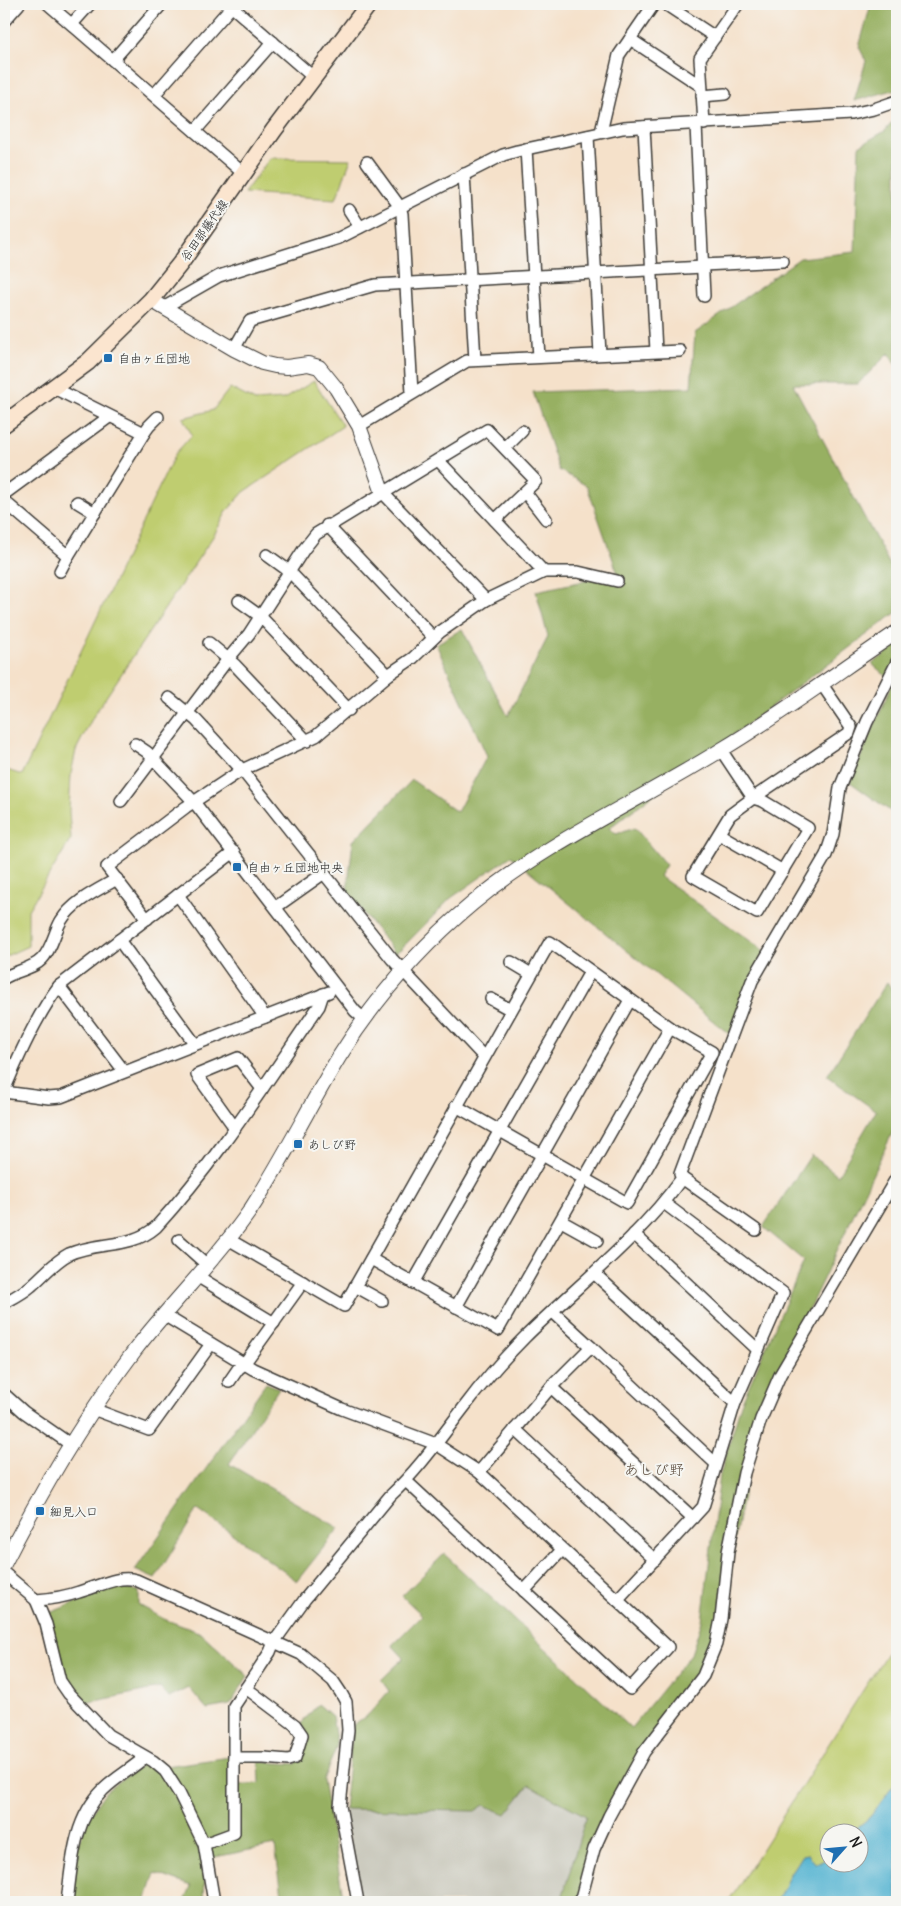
<svg xmlns="http://www.w3.org/2000/svg" width="901" height="1906" viewBox="0 0 901 1906" font-family="Delius,'Klee One',sans-serif">
<style>
.industrial{fill:#c6c5b8}
.green{fill:#bfcd6f;stroke:#6e7446}
.forest{fill:#97b062;stroke:#5a663f}
.water{fill:#53b3d1;stroke:#386876}
.lines{fill:none;stroke-linecap:round;stroke-linejoin:round}
.minor-casing{stroke:#3d3a36;stroke-width:14}
.tertiary-casing{stroke:#3d3a36;stroke-width:16}
.secondary-casing{stroke:#3d3a36;stroke-width:19}
.minor{stroke:#fff;stroke-width:11}
.tertiary{stroke:#fff;stroke-width:14}
.secondary{stroke:#fbe5cf;stroke-width:16}
.poi-dot{fill:#1f6fb2;stroke:#f6f6f2;stroke-width:2}
.labels{text-anchor:middle;dominant-baseline:central;stroke-width:4;stroke-linejoin:round;paint-order:stroke}
.street-label{font-size:12px;fill:#1c1c1c;stroke:#f6f6f2}
.poi-label{font-size:12px;fill:#1c1c1c;stroke:#f6f6f2;text-anchor:start}
.quarter-label{font-size:15px;fill:#5f5042;stroke:#f6f6f2}
</style>
<rect width="100%" height="100%" fill="#f6f6f2"/>
<filter id="ink" filterUnits="userSpaceOnUse"><feTurbulence type="fractalNoise" baseFrequency=".02" numOctaves="2"/><feDisplacementMap in="SourceGraphic" scale="10" xChannelSelector="R" yChannelSelector="G"/><feConvolveMatrix kernelMatrix="1 2 1 2 8 2 1 2 1" color-interpolation-filters="sRGB"/></filter>
<filter id="wash" filterUnits="userSpaceOnUse"><feTurbulence type="fractalNoise" baseFrequency=".0096" numOctaves="4" result="noise"/><feDisplacementMap in="SourceGraphic" scale="20" xChannelSelector="R" yChannelSelector="G"/><feGaussianBlur stdDeviation="1.12" result="paint"/><feColorMatrix in="noise" values="0 0 0 0 0 0 0 0 0 0 0 0 0 0 0 0 0 1.4 0 .05"/><feComposite in="paint" operator="in"/></filter>
<g filter="url(#wash)">
<rect width="100%" height="100%" fill="#f5e1ca"/>
<polygon class="industrial" points="529,1785 586,1816 561,1902 360,1902 344,1809 475,1811 484,1805 505,1814"/>
<g class="green">
<polygon points="270,158 351,159 336,199 244,193"/>
<polygon points="314,381 343,426 244,492 227,511 214,535 94,715 76,750 71,774 69,811 71,839 28,910 28,946 4,957 4,769 22,775 175,454 192,435 183,418 213,410 230,388 255,401 284,399"/>
<polygon points="897,1637 897,1781 870,1817 851,1833 828,1834 828,1858 819,1863 814,1863 808,1854 802,1855 791,1872 777,1902 728,1902"/>
</g>
<g class="forest">
<polygon points="871,4 897,4 897,89 854,101 866,61 859,47"/>
<polygon points="897,117 897,367 889,353 858,384 793,384 897,578 897,612 609,828 616,834 635,828 666,865 659,876 766,952 729,1034 511,856 451,898 402,948 395,953 347,892 353,841 412,780 457,812 487,756 436,644 462,629 508,716 548,637 536,591 618,574 587,486 559,470 533,392 691,387 695,333 800,258 855,252 859,146 885,131"/>
<polygon points="897,646 897,816 850,782 893,682 872,664"/>
<polygon points="887,982 897,997 897,1123 779,1372 758,1419 717,1630 701,1672 625,1780 577,1902 561,1902 586,1816 529,1785 506,1814 484,1805 475,1811 344,1809 353,1725 369,1714 389,1691 381,1680 404,1658 392,1645 422,1615 402,1596 444,1554 631,1728 691,1654 702,1621 720,1475 741,1404 804,1261 763,1227 811,1155 838,1175 876,1111 827,1076"/>
<polygon points="266,1383 279,1388 229,1464 339,1528 297,1581 198,1509 155,1579 135,1570"/>
<polygon points="114,1587 139,1591 139,1605 164,1619 201,1633 248,1676 230,1705 207,1709 189,1688 169,1698 160,1688 85,1703 69,1687 61,1674 47,1614"/>
<polygon points="318,1704 332,1716 337,1746 323,1780 344,1902 283,1902 275,1845 210,1858 166,1766 230,1757 230,1786 260,1783 259,1762 296,1764 306,1731 301,1724"/>
<polygon points="147,1763 166,1776 202,1849 205,1878 204,1902 185,1902 191,1886 155,1873 146,1902 70,1902 76,1852 88,1817 106,1791 142,1765"/>
</g>
<polygon class="water" points="897,1781 897,1902 777,1902 791,1872 802,1855 808,1854 815,1863 819,1863 828,1858 828,1864 858,1864 858,1834 851,1833 870,1817"/>
</g>
<g filter="url(#ink)">
<g class="lines">
<g class="minor-casing">
<g id="minor">
<polyline points="48,4 243,173"/>
<polyline points="229,4 313,77"/>
<polyline points="665,4 715,37"/>
<polyline points="4,21 19,4"/>
<polyline points="72,24 90,4"/>
<polyline points="630,39 701,86"/>
<polyline points="113,60 162,4"/>
<polyline points="154,95 232,6"/>
<polyline points="702,96 725,94"/>
<polyline points="704,124 700,58 738,4"/>
<polyline points="696,125 704,296"/>
<polyline points="644,127 656,351"/>
<polyline points="195,131 273,42"/>
<polyline points="601,132 619,55 654,4"/>
<polyline points="588,136 600,354"/>
<polyline points="526,149 539,357"/>
<polyline points="367,162 400,207 402,214 412,393"/>
<polyline points="464,174 475,360"/>
<polyline points="349,210 360,227"/>
<polyline points="703,265 783,261"/>
<polyline points="163,308 219,276 339,238 503,155 517,151 623,128 851,114 874,109 897,101"/>
<polyline points="234,349 250,321 375,285 703,267"/>
<polyline points="359,426 467,361 680,351"/>
<polyline points="144,433 149,426 158,417"/>
<polyline points="505,448 522,431"/>
<polyline points="438,460 544,572"/>
<polyline points="525,492 546,519"/>
<polyline points="383,493 486,600"/>
<polyline points="4,494 109,417"/>
<polyline points="4,501 68,556 144,433 54,388"/>
<polyline points="77,502 95,513"/>
<polyline points="327,525 433,637"/>
<polyline points="267,555 289,571 388,675"/>
<polyline points="60,571 68,556"/>
<polyline points="239,601 260,616 349,710"/>
<polyline points="209,643 235,665 307,741"/>
<polyline points="169,698 196,720 242,770 392,959 484,1057"/>
<polyline points="135,744 147,752 194,802 355,1011 364,1019"/>
<polyline points="721,750 753,798 849,733 851,727 821,683"/>
<polygon points="753,798 763,801 808,828 757,913 693,876 730,815"/>
<polyline points="121,801 228,659 249,634 304,549 316,534 487,430 536,481 495,520"/>
<polyline points="719,834 783,871"/>
<polyline points="178,895 265,1017"/>
<polyline points="276,907 324,873"/>
<polyline points="147,919 107,867 186,807 242,770 316,736 388,675 413,658 440,632 486,600 544,572 578,572 617,581"/>
<polyline points="119,940 195,1044"/>
<polyline points="511,962 531,974"/>
<path d="M4,978c11,-7 29,-9 38,-19 10,-10 12,-26 19,-38 12,-20 37,-31 56,-42"/>
<polyline points="59,986 124,1071"/>
<polyline points="491,999 511,1010"/>
<path d="M4,1091c14,-34 32,-75 55,-105l175,-134"/>
<polyline points="4,1092 49,1098 61,1097 329,992"/>
<polyline points="235,1128 197,1075 238,1058 262,1089"/>
<polyline points="682,1178 756,1230"/>
<polyline points="561,1221 597,1241"/>
<polyline points="634,1234 758,1350"/>
<polyline points="228,1239 344,1306 550,942 670,1028 712,1052 627,1203 456,1106"/>
<polyline points="179,1240 206,1264"/>
<polyline points="371,1259 498,1330 670,1028"/>
<polyline points="595,1274 735,1403"/>
<polyline points="197,1276 274,1323"/>
<polyline points="413,1283 590,972"/>
<polyline points="355,1286 382,1301"/>
<path d="M4,1302v1c9,-5 19,-10 27,-17 12,-10 24,-25 38,-32 29,-13 62,-5 87,-27 62,-68 111,-146 163,-221l4,-12"/>
<polyline points="456,1307 630,1000"/>
<polyline points="553,1312 591,1347"/>
<polyline points="164,1315 253,1369 342,1409 436,1444 479,1472 668,1647 630,1689 406,1481"/>
<polyline points="229,1382 238,1369 244,1364 303,1282"/>
<polyline points="551,1387 693,1518"/>
<polyline points="4,1394 24,1412 70,1444"/>
<polyline points="93,1409 149,1430 211,1344"/>
<polyline points="515,1429 655,1560"/>
<polyline points="479,1472 551,1387 591,1347 715,1463"/>
<path d="M4,1573l32,27c15,-1 29,-3 43,-8 19,-5 38,-17 57,-12l165,74 32,27 8,12 5,9 2,28 -8,76 18,96"/>
<polyline points="524,1591 562,1550"/>
<polyline points="36,1600 46,1624 60,1681 69,1694 108,1735 153,1761 165,1771 179,1793 204,1844 214,1902"/>
<polyline points="617,1600 703,1507 735,1403 783,1293 664,1203"/>
<polyline points="234,1758 264,1758 288,1760 295,1758 302,1735 295,1725 246,1688"/>
<path d="M204,1844l30,-11v-127l36,-54 4,-10 31,-43 85,-103c29,-27 51,-59 75,-90 18,-24 39,-48 60,-69 53,-52 113,-98 157,-159l-2,-4 72,-193 74,-126 7,-21 7,-46 27,-66 30,-60"/>
<path d="M67,1902c5,-39 6,-82 36,-112 13,-13 29,-21 42,-33"/>
<polyline points="580,1902 594,1849 609,1816 644,1752 703,1676 716,1644 721,1619 728,1552 744,1473 761,1419 780,1375 897,1177"/>
</g>
</g>
<g class="tertiary-casing">
<g id="tertiary">
<polyline points="151,300 234,349 262,363 275,366 287,367 308,364 319,367 336,388 359,426 383,493"/>
<path d="M4,1564c38,-75 80,-146 131,-214 36,-47 80,-89 114,-138 33,-50 59,-104 90,-155 36,-58 81,-110 134,-154 75,-62 166,-102 248,-153 60,-36 118,-79 176,-118"/>
</g>
</g>
<g class="secondary-casing">
<polyline id="secondary" points="4,424 88,362 151,300 180,264 274,130 369,4"/>
</g>
<use href="#minor" class="minor"/>
<use href="#tertiary" class="tertiary"/>
<use href="#secondary" class="secondary"/>
</g>
</g>
<g class="poi-dot">
<rect x="103" y="353" width="10" height="10" rx="2.5"/>
<rect x="232" y="862" width="10" height="10" rx="2.5"/>
<rect x="293" y="1139" width="10" height="10" rx="2.5"/>
<rect x="35" y="1506" width="10" height="10" rx="2.5"/>
</g>
<g class="labels">
<g class="street-label">
<text transform="translate(204 230) rotate(-55)">谷田部藤代線</text>
</g>
<g class="poi-label">
<text x="118" y="358">自由ヶ丘団地</text>
<text x="247" y="867">自由ヶ丘団地中央</text>
<text x="308" y="1144">あしび野</text>
<text x="50" y="1511">細見入口</text>
</g>
<g class="quarter-label">
<text x="654" y="1469">あしび野</text>
</g>
</g>
<rect width="901" height="1906" fill="none" stroke="#f6f6f2" stroke-width="20"/>
<g transform="translate(844 1848) rotate(63)"><circle r="24" fill="#f6f6f2" stroke="#9f9f9c"/>
<path d="M0-4L9 19L0 12L-9 19Z" fill="#1f6fb2"/>
<text y="-8" font-size="14" font-weight="bold" text-anchor="middle" fill="#1c1c1c">N</text>
</g>
</svg>
